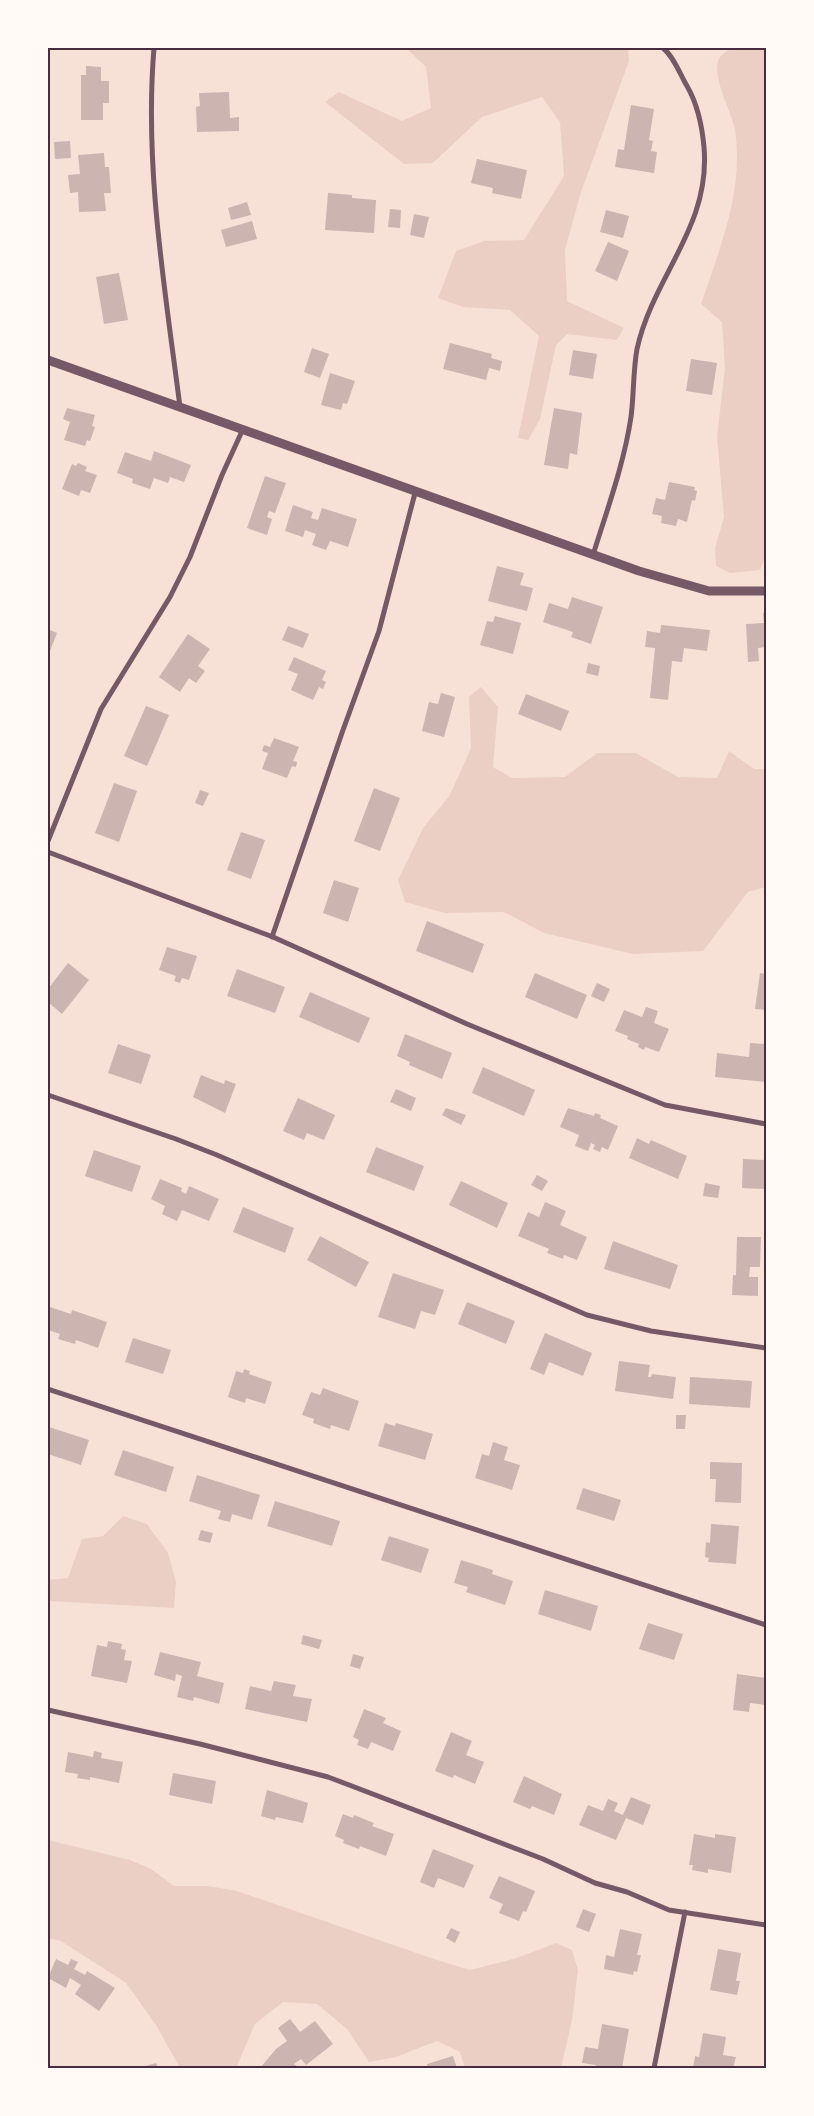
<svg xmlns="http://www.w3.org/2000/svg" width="814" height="2116" viewBox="0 0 814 2116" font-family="'PT Sans',sans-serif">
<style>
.green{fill:#ebcfc5}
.building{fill:#ccb4b1}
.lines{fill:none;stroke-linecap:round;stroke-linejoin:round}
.minor{stroke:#755966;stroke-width:5}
.tertiary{stroke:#755966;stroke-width:9}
.neatline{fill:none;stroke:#4a2c40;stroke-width:2}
</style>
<rect width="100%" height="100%" fill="#f7e1d7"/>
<g class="green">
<polygon points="406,48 628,48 629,61 581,192 565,250 567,301 624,328 617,340 567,334 556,345 540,419 528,440 518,438 539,336 510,310 463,307 438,298 456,251 484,241 524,240 564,176 560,122 542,97 482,117 433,163 404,164 325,102 339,92 402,121 431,108 426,67"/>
<path d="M732,48h34v506l-6,16 -30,3 -14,-7 -1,-18 9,-31 -7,-80 8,-69 -3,-46 -21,-18c19,-56 43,-114 34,-174 -3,-18 -26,-57 -15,-73 3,-4 9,-7 12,-9z"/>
<polygon points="481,687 498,707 493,767 512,778 565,777 597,753 636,753 678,777 717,778 729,751 754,769 766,769 766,887 748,892 703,951 633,954 544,933 504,912 445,913 405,902 398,880 423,828 450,795 471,748 469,697"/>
<polygon points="123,1516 147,1524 168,1553 176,1582 174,1608 48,1601 48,1580 68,1578 82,1539 103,1536"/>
<polygon points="48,1840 130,1860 151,1869 174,1886 208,1886 237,1891 431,1958 470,1970 517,1958 556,1943 572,1950 578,1970 572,2020 561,2068 465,2068 460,2052 437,2041 396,2057 369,2062 347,2029 317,2004 283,2002 255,2024 236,2068 180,2068 156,2025 126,1983 61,1941 48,1938"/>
</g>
<g class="building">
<polygon points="86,66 101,67 101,81 109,81 109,103 103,103 103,120 81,120 81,75 86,75"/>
<polygon points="229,92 230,118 239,117 239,131 197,132 196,107 200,106 199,93"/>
<polygon points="631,105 654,109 649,140 653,141 651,151 657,152 654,173 615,167 618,149 624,150"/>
<polygon points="70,141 71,158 55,159 54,142"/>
<polygon points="104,153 105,167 109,167 111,193 104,193 106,211 79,212 78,192 70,193 68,175 80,174 78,155"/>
<polygon points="477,159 527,170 521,199 492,193 493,188 471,183"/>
<polygon points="328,193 352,195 352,198 376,200 374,233 325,230"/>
<polygon points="247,202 251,215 231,220 228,208"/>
<polygon points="390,209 401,210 400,228 388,227"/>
<polygon points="606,210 629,216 623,238 600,232"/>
<polygon points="414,214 429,217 424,238 410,235"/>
<polygon points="252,221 257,239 226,247 221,230"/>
<polygon points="608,242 629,251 617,281 595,271"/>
<polygon points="119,273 128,320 104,324 96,277"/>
<polygon points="450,343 492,354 491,358 502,361 500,371 489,368 486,380 443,369"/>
<polygon points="312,348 329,354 320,378 304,372"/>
<polygon points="573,350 597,354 593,379 569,375"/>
<polygon points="691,359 717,363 712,395 686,391"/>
<polygon points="330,373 355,381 347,404 343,403 341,410 321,405"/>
<polygon points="67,408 95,415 92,426 95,427 90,441 87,440 85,446 64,440 70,422 63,419"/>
<polygon points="554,408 582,413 577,455 570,453 568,469 544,465"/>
<polygon points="154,451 191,465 184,482 170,477 168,483 154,478 150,489 132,483 133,479 117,473 125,452 151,461"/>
<polygon points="78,463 87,467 85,471 97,475 90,493 81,490 79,496 62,489 72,464 76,466"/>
<polygon points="265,476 286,483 275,513 269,511 267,517 272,519 267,535 247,528"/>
<polygon points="669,482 695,487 694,490 697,491 695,501 692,500 687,522 678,519 676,526 661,523 662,516 652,514 656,498 665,500"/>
<polygon points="293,505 313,512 311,518 318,520 322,508 357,519 348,547 330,541 326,550 312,545 316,534 305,530 303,537 285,531"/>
<polygon points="497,566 524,573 520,585 533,588 527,611 488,601"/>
<polygon points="572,597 603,607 591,644 571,637 573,632 543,622 549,603 568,609"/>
<polygon points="763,613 766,613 766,647 758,648 759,661 748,662 746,624 764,623"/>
<polygon points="495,616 521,623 513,654 480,645 487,621 493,622"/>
<polygon points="661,625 710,630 707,651 684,648 682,662 672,661 668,700 650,698 655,648 645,647 647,631 660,633"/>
<polygon points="288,626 309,634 303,648 282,640"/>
<polygon points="48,629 57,633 48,656"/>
<polygon points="188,634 210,649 198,666 205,671 196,683 189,678 180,692 159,677"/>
<polygon points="294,657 326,671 322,680 326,682 323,689 319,687 313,700 291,690 298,674 288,670"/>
<polygon points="588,663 600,666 598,676 586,673"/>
<polygon points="441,693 455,697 444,737 422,731 429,702 438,704"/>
<polygon points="526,694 569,711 561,731 518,714"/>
<polygon points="146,706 169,715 147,766 124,756"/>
<polygon points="274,738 299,747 293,761 297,762 296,767 292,766 287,778 262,769 268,753 262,751 264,745 270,747"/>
<polygon points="114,783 137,791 119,842 95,833"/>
<polygon points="374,788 400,798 380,851 354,841"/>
<polygon points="200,790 209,793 203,806 195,803"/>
<polygon points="241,832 265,840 251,879 227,870"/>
<polygon points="334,880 359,888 348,922 323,913"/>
<polygon points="427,921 484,944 473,973 416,951"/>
<polygon points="167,947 197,956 189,980 182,978 180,983 174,981 176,976 159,970"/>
<polygon points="68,963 89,980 62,1014 48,1002 48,989"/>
<polygon points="237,969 285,987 275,1013 227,996"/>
<polygon points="535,973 587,995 577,1019 525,997"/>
<polygon points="760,973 766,974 766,1010 755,1009"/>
<polygon points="597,983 610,989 604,1002 591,996"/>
<polygon points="310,992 370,1018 359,1043 299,1017"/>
<polygon points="646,1007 658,1011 654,1023 669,1029 659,1052 645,1047 644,1050 638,1047 639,1044 627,1039 628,1036 615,1031 624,1010 642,1017"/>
<polygon points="405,1034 452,1053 442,1079 409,1065 410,1062 397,1056"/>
<polygon points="750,1043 766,1044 766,1082 715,1077 717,1053 749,1057"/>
<polygon points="118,1044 151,1055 141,1084 108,1073"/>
<polygon points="483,1067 535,1090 524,1116 472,1093"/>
<polygon points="201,1075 224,1084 225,1080 236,1084 225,1113 193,1097"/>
<polygon points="396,1089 416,1098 411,1111 390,1102"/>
<polygon points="298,1098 335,1115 324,1140 307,1133 304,1140 283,1131"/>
<polygon points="446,1108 466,1115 461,1125 442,1115"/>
<polygon points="568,1108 594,1116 595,1113 601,1115 600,1118 618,1126 608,1150 602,1147 600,1152 593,1149 595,1145 591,1143 588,1151 575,1146 579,1135 560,1127"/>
<polygon points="637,1138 649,1144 651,1140 687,1156 678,1179 629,1158"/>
<polygon points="376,1147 424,1166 414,1191 366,1172"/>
<polygon points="94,1150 141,1166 132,1192 85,1176"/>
<polygon points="743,1159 766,1160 766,1189 742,1188"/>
<polygon points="537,1175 548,1181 542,1191 531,1185"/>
<polygon points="160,1179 182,1188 181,1191 186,1194 189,1186 219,1199 209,1221 182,1210 177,1221 162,1214 165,1206 151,1199"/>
<polygon points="461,1181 508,1203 497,1228 449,1205"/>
<polygon points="705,1183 720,1186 718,1198 703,1196"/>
<polygon points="545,1202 566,1211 560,1225 587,1237 577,1260 564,1255 563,1259 547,1253 549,1249 518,1236 528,1212 539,1217"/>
<polygon points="243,1207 294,1228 285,1253 233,1232"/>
<polygon points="320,1236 369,1262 356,1287 307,1260"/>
<polygon points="737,1237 761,1237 760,1267 750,1267 749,1277 758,1277 758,1296 732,1295 733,1275 736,1275"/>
<polygon points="613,1241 678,1265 670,1289 604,1269"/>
<polygon points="393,1273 444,1290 435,1315 421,1311 415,1329 378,1317"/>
<polygon points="467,1302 515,1321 506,1344 458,1324"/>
<polygon points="50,1307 71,1314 72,1310 107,1322 98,1348 76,1340 75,1344 58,1339 60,1334 48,1330"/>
<polygon points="545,1333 592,1353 583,1376 549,1362 544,1375 530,1369"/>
<polygon points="133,1338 171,1350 163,1374 125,1362"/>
<polygon points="619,1361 650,1365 648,1377 651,1377 652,1374 676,1377 673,1399 615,1391"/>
<polygon points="244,1369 250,1371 249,1374 272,1382 265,1404 246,1398 245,1403 228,1397 236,1371 243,1373"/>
<polygon points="690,1377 752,1381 750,1408 689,1404"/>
<polygon points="323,1388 359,1401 349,1431 331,1425 330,1429 313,1423 314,1419 302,1415 311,1392 320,1395"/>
<polygon points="676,1415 686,1415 685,1429 676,1429"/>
<polygon points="385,1423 395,1426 396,1423 433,1434 425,1460 378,1446"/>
<polygon points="49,1427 89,1440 81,1465 48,1454"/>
<polygon points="493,1442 508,1447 504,1460 520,1465 512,1490 475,1478 482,1454 489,1456"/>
<polygon points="123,1450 174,1467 166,1492 114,1475"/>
<polygon points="710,1462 742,1463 741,1503 715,1502 716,1479 710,1479"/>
<polygon points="197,1475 260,1495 252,1520 232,1514 230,1522 218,1519 221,1511 189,1501"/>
<polygon points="583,1488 621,1500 614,1521 576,1509"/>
<polygon points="275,1501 340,1521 332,1546 267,1526"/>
<polygon points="711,1524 739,1526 736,1564 708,1562 709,1558 705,1557 706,1542 710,1543"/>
<polygon points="201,1530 213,1533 210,1543 198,1540"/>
<polygon points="389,1536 429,1549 421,1573 381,1560"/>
<polygon points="461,1560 493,1570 492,1574 513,1581 505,1605 466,1592 468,1587 454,1583"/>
<polygon points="545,1590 598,1606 591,1631 538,1614"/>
<polygon points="648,1623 683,1634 674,1660 639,1649"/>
<polygon points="303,1635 322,1640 319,1649 301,1644"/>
<polygon points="108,1641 122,1644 121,1649 126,1650 124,1660 132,1661 127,1683 91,1676 97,1645 107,1647"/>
<polygon points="160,1652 201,1662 197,1676 224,1683 219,1704 194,1697 193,1701 177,1697 182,1676 176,1674 175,1681 154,1675"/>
<polygon points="353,1654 364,1657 360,1669 350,1666"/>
<polygon points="737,1674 766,1678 766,1705 750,1703 749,1712 733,1710"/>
<polygon points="274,1681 296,1685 293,1696 312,1699 307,1722 245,1709 250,1686 271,1691"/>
<polygon points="364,1709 386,1718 383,1723 401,1731 393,1751 371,1742 368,1749 357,1745 359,1740 353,1737"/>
<polygon points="451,1732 472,1741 466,1755 484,1762 475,1784 454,1775 453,1778 435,1771"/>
<polygon points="94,1751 102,1753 101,1758 123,1762 119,1783 90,1777 90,1780 77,1778 78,1774 65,1772 68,1752 93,1757"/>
<polygon points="173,1773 216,1781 212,1804 169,1795"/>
<polygon points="524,1776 562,1794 554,1815 532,1806 530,1809 513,1802"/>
<polygon points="267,1790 308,1803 303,1823 276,1817 275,1820 261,1816"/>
<polygon points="631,1797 651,1805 643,1825 626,1818 616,1840 579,1825 588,1805 603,1811 608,1799 618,1803 614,1811 623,1815"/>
<polygon points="343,1814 353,1818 354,1815 374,1823 372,1826 394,1834 386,1856 360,1846 359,1849 343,1843 344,1840 335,1836"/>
<polygon points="694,1834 715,1838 715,1834 736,1837 731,1873 708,1869 708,1873 692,1870 693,1865 689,1865"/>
<polygon points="433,1849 474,1865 464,1888 438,1878 434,1888 420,1882"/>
<polygon points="499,1876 535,1891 526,1912 523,1911 519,1921 499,1913 503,1904 489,1898"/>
<polygon points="583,1909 596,1914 589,1932 576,1927"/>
<polygon points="451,1928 460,1932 455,1943 446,1938"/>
<polygon points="620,1929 642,1934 637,1955 641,1955 637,1972 634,1971 633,1975 604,1969 606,1955 614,1957"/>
<polygon points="718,1949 741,1953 736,1981 740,1981 737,1995 710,1990"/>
<polygon points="56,1959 68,1965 71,1959 78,1962 74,1969 85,1975 87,1971 115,1988 99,2011 75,1994 81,1985 70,1978 66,1988 48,1978"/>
<polygon points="290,2019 300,2032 315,2021 333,2044 306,2065 301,2059 294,2064 297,2066 295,2068 260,2068 276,2049 287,2041 278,2028"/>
<polygon points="602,2024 629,2029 622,2068 595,2068 596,2065 582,2063 585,2047 598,2049"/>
<polygon points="703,2033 726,2037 723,2055 736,2057 733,2068 693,2068 695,2056 699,2057"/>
<polygon points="453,2056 457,2068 428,2068 427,2064"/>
<polygon points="156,2063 158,2068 139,2068"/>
</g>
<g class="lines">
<g class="minor">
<path d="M154,48c-10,119 11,241 26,359"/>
<path d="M593,555c14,-45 31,-91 38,-138 3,-23 2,-46 6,-68 16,-73 74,-122 67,-202 -2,-22 -6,-42 -17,-61 -7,-12 -13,-29 -24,-38"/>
<polyline points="48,841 101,709 170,597 190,557 222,475 243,429"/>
<polyline points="48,852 273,937 467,1024 665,1105 766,1124"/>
<polyline points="272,937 343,730 379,631 415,493"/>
<polyline points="48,1095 176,1139 217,1155 587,1315 651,1331 766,1348"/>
<polyline points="48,1389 766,1625"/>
<polyline points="48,1710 200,1744 328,1777 543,1859 595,1883 627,1892 669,1910 766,1925"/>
<polyline points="654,2068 685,1912"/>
</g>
<polyline class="tertiary" points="48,360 639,571 709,591 766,591"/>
</g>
<rect width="814" height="2116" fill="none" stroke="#fffaf5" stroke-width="98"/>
<rect x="49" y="49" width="716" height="2018" class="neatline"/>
</svg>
